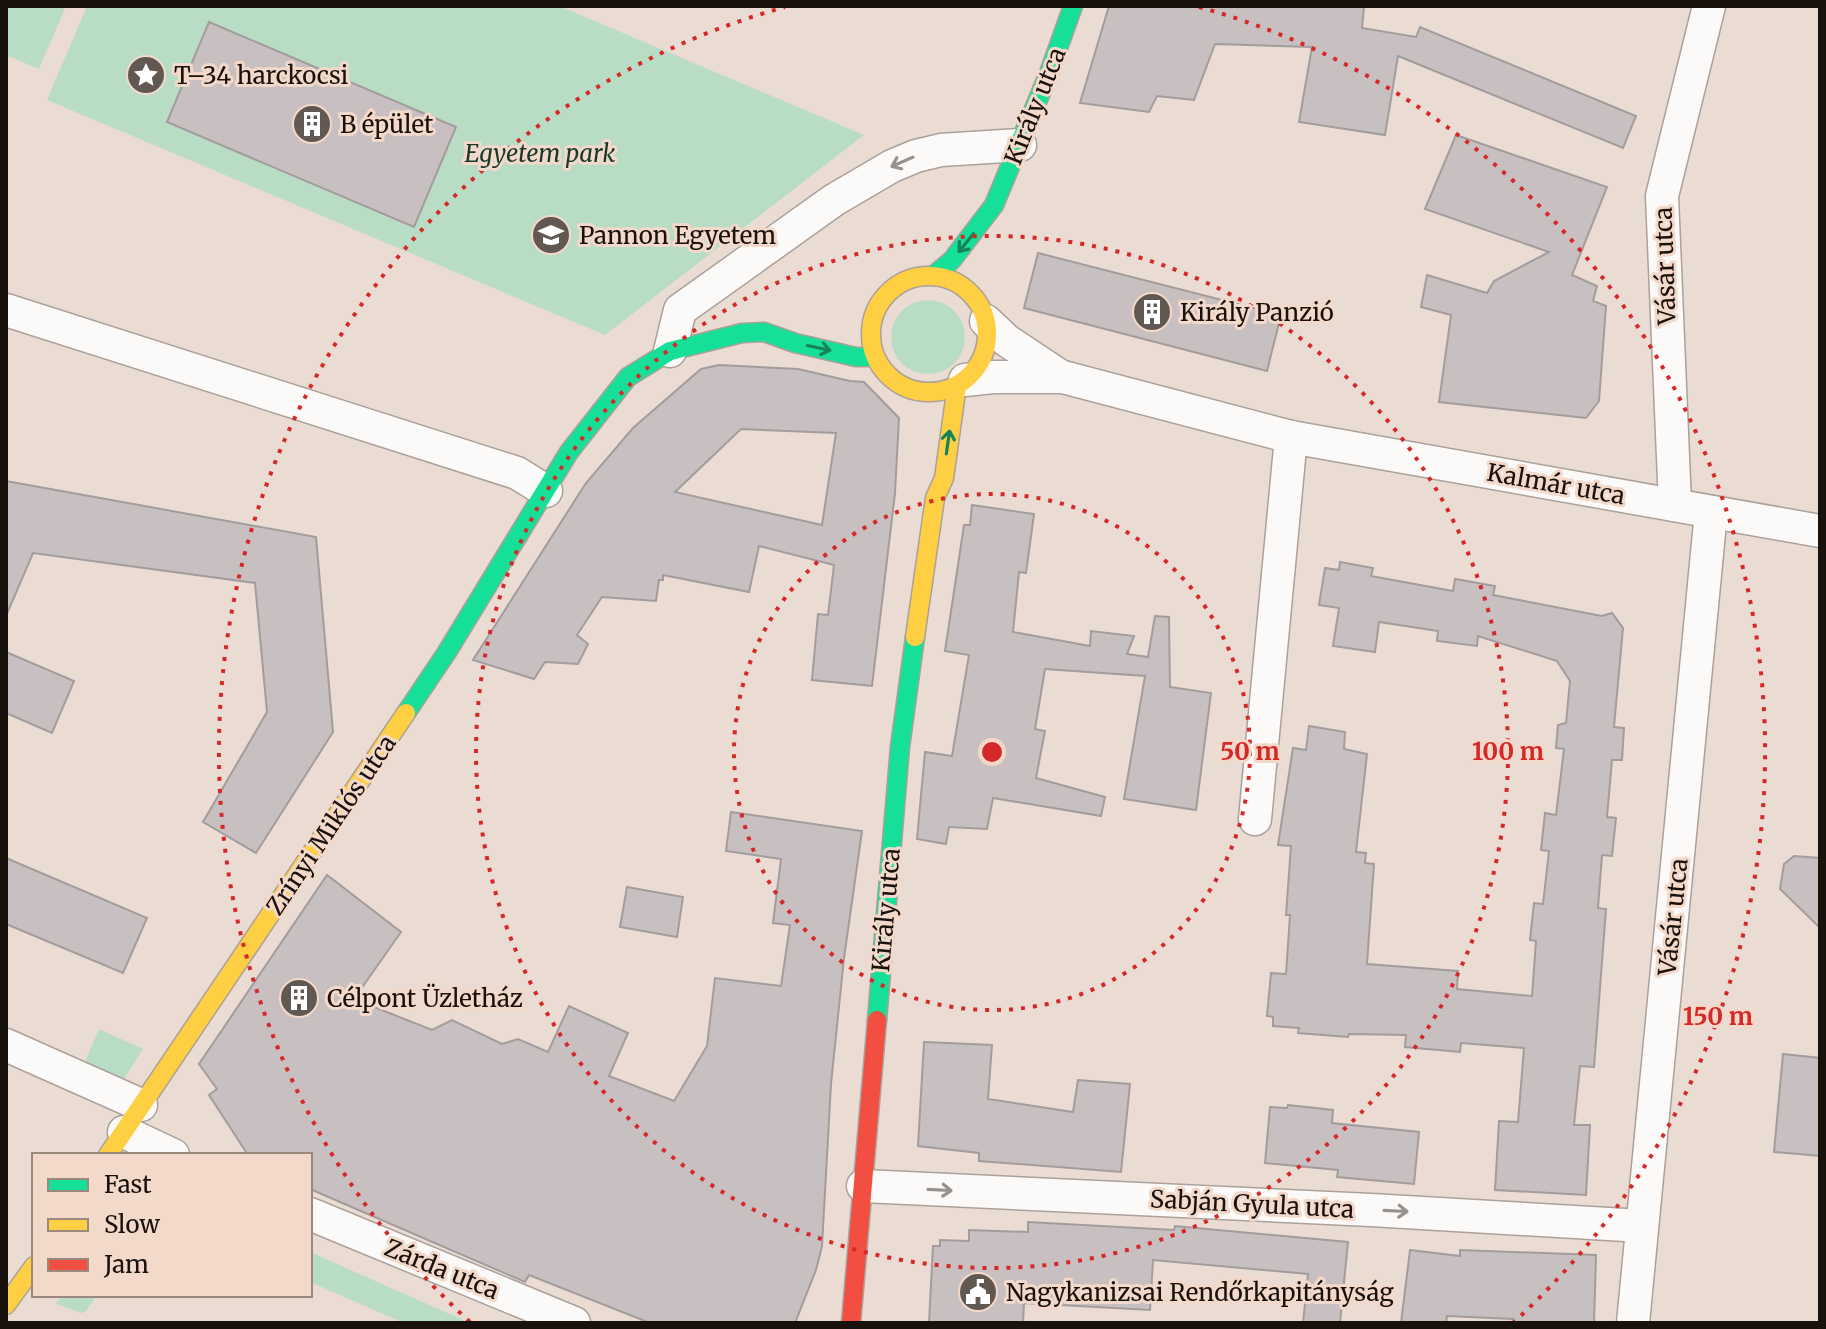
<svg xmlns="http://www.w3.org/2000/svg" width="1826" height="1329" viewBox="0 0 1826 1329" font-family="Merriweather,serif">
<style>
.green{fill:#b9dcc4}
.building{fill:#c7bfc0;stroke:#a39c9c;stroke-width:2;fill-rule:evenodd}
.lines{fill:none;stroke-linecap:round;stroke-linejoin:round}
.street-casing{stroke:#aba19a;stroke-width:35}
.fast-casing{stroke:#aba19a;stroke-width:21}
.slow-casing{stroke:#aba19a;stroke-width:21}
.jam-casing{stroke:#aba19a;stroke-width:21}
.street{stroke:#fcfaf8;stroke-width:32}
.fast{stroke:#16e098;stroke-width:18}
.slow{stroke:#ffcf43;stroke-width:18}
.jam{stroke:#f24e42;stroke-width:18}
.oneway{stroke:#96918e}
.oneway2{stroke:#178359}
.ring{fill:none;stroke:#d62828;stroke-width:4;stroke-dasharray:4 8}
.labels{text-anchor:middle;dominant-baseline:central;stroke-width:6;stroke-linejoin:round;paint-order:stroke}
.poi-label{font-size:24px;fill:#19110c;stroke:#f3d9ca;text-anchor:start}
.street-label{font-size:24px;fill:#19110c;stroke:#f3d9ca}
.park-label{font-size:24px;font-style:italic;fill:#17392a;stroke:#f3d9ca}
.centre{fill:#d62828;stroke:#f3d9ca;stroke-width:4}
.ring-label{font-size:24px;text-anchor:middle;font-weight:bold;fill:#d62828;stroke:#f3d9ca;stroke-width:6;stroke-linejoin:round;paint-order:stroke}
</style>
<rect width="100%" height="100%" fill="#eadcd3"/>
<g class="green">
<polygon points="6,6 66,6 39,69 6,55"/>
<polygon points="87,6 564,6 564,8 864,135 605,335 47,100"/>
<circle cx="928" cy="337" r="37"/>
<polygon points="99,1029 143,1049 124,1079 85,1062"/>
<polygon points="310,1252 470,1323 404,1323 310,1282"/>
<polygon points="62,1295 97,1295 86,1311 81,1313 56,1304"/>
</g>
<g class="building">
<polygon points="1109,6 1364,6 1362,28 1416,37 1420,27 1636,116 1623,148 1398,56 1385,135 1299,122 1312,47 1215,44 1194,100 1157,96 1149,112 1080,103"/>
<polygon points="209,22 456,127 414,227 167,122"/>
<polygon points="1456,135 1607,187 1572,275 1597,286 1593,301 1606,306 1599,401 1586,418 1439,402 1451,315 1421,307 1427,275 1487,293 1494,281 1549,252 1425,209"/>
<polygon points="1038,253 1281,315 1267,371 1024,308"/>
<path d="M719,365l79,4 52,12 14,1 35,36 -4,75 -23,193 -60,-6 6,-66 10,1 6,-50 -75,-19 -10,46 -86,-17v5h-4l-3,21 -54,-4 -25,38 11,9 -10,20 -33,-2 -11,17 -61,-19 113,-177 47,-55 68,-59zM741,429l95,4 -14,92 -147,-33z"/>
<polygon points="6,481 316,537 333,732 256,853 203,822 267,712 255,583 33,553 6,616"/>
<polygon points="972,505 1034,514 1026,573 1019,572 1013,632 1090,646 1091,631 1134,636 1127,654 1148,657 1155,616 1169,617 1170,687 1211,693 1196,810 1124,799 1145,676 1045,669 1035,729 1045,731 1036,778 1105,797 1101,816 993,798 987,829 949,827 946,844 917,839 925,752 952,756 969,655 945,651 964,525 970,525"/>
<polygon points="1340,562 1373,568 1371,576 1453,591 1455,579 1495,586 1493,595 1602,616 1612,613 1623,628 1614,727 1624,728 1622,760 1612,760 1607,817 1616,818 1612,856 1602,855 1598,908 1606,909 1594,1067 1580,1066 1574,1125 1590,1125 1586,1195 1495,1190 1499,1121 1518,1122 1524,1048 1461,1043 1460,1052 1405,1047 1406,1035 1349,1034 1348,1037 1298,1033 1299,1028 1273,1026 1273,1017 1267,1016 1271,973 1286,974 1290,915 1286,915 1291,846 1278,845 1293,748 1306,750 1309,726 1345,732 1344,749 1367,754 1356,852 1366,853 1365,863 1374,864 1367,964 1458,971 1457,989 1532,996 1536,941 1530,940 1534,903 1543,904 1549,851 1541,850 1545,813 1556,815 1564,749 1556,748 1558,725 1566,723 1570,681 1557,661 1478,636 1477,646 1437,641 1438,631 1379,622 1375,652 1333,646 1339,608 1319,605 1325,568 1339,570"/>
<polygon points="6,652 74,681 52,733 6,713"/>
<polygon points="731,812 862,831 844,958 831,1084 822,1246 816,1270 795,1323 650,1323 529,1275 525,1282 310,1189 310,1155 248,1155 209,1095 217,1089 199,1064 327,875 401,932 354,999 432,1030 452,1020 502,1044 518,1039 548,1052 569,1006 628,1033 609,1076 674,1101 707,1046 715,978 781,986 790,925 773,923 781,859 726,851"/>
<polygon points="1794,856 1820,858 1820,928 1780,889 1784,864"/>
<polygon points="6,858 147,918 123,973 6,924"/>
<polygon points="627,887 683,897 677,937 620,927"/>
<polygon points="924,1042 992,1045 988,1099 1073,1112 1078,1080 1130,1084 1121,1172 979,1161 979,1153 918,1146"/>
<polygon points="1783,1054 1820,1058 1820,1156 1774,1152"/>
<polygon points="1288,1105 1333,1110 1332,1123 1419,1132 1414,1184 1337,1177 1338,1170 1265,1163 1270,1107 1287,1108"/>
<polygon points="1028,1222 1174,1230 1175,1226 1348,1242 1340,1323 1303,1323 1308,1274 1153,1260 1150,1310 1024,1303 1023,1323 929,1323 933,1246 940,1246 940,1240 969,1241 969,1230 1028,1232"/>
<polygon points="1410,1250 1460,1256 1460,1250 1596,1255 1594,1323 1512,1323 1513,1319 1447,1316 1446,1323 1401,1323"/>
</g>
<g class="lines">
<g class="street-casing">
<g id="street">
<polyline points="6,310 517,473 546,491"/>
<polyline points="986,321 1006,340 1060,376"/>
<polyline points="670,351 680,310 834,200 892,166 916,156 941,150 1020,145"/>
<polyline points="965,380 993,377 1063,377 1291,437 1820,531"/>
<polyline points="1675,505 1662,196 1709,6"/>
<polyline points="1255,819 1291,437"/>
<polyline points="6,1045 141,1105"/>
<polyline points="124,1132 173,1155"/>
<polyline points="863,1186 1371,1210 1642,1226"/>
<polyline points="310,1214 574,1323"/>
<polyline points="1633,1323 1711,512"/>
</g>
</g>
<g class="fast-casing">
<g id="fast">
<polyline points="933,276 952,260 994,205 1049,73 1073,6"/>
<polyline points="406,713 447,652 569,452 628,377 670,351 742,333 764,332 795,343 856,357 875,357"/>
<polyline points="877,1020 900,747 915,637"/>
</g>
</g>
<g class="slow-casing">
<g id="slow">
<circle cx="929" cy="334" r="58"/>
<polyline points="915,637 935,498 944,478 957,385"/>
<polyline points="108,1155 406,713"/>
<polyline points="6,1305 34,1266"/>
</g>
</g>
<g class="jam-casing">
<polyline id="jam" points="851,1323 877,1020"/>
</g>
<use href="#street" class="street"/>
<use href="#fast" class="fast"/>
<use href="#slow" class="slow"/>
<use href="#jam" class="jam"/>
</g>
<defs><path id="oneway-shaft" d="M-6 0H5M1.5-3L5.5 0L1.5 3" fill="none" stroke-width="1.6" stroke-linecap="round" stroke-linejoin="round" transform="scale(2)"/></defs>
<g class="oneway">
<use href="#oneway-shaft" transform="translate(902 162) rotate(156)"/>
<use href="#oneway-shaft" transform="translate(940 1190) rotate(3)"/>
<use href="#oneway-shaft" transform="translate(1396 1211) rotate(3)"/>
</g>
<g class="oneway2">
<use href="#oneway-shaft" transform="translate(966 243) rotate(129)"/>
<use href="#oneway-shaft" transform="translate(819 348) rotate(12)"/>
<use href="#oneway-shaft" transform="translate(948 442) rotate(-82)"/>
</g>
<g class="ring">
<circle cx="992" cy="752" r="258"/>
<circle cx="992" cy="752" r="516"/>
<path d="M470 1322A773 773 0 0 1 785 7M1199 7A773 773 0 0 1 1514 1322"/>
</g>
<defs>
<g id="sight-disc" transform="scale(2)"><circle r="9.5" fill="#625852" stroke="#f3d9ca"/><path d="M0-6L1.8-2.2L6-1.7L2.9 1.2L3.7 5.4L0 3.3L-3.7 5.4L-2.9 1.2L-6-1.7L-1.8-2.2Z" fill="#fff"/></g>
<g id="building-disc" transform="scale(2)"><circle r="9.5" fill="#625852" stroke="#f3d9ca"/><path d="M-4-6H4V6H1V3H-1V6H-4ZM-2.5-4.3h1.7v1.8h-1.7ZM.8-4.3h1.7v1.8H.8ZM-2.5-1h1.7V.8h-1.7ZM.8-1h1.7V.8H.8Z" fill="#fff"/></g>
<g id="university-disc" transform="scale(2)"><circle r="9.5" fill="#625852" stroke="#f3d9ca"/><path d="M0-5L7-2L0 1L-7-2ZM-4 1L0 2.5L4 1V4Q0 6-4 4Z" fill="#fff"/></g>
<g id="civic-disc" transform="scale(2)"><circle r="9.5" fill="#625852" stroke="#f3d9ca"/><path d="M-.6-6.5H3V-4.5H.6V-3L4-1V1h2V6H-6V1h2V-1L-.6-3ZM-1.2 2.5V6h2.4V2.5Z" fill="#fff"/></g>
</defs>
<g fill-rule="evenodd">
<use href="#sight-disc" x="146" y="75"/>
<use href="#building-disc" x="312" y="124"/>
<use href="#university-disc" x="551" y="235"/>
<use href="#building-disc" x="1152" y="312"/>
<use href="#building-disc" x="299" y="998"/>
<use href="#civic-disc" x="978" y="1292"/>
</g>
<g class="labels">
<g class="poi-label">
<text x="174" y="75">T–34 harckocsi</text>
<text x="340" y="124">B épület</text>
<text x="579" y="235">Pannon Egyetem</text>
<text x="1180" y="312">Király Panzió</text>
<text x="327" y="998">Célpont Üzletház</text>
<text x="1006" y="1292">Nagykanizsai Rendőrkapitányság</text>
</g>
<g class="street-label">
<text transform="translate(1035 106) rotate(-68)">Király utca</text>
<text transform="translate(1665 266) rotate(-92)">Vásár utca</text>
<text transform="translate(1556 484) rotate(10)">Kalmár utca</text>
<text transform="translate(331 825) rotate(-56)">Zrínyi Miklós utca</text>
<text transform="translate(886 910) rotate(-85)">Király utca</text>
<text transform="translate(1673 917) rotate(-84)">Vásár utca</text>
<text transform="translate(1252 1204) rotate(3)">Sabján Gyula utca</text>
<text transform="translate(442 1269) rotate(22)">Zárda utca</text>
</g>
<g class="park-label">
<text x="540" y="153">Egyetem park</text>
</g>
</g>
<circle cx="992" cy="752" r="12" class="centre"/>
<g class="ring-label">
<text x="1250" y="760">50 m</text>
<text x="1508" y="760">100 m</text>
<text x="1718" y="1025">150 m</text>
</g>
<rect width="1826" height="1329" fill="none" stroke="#19110c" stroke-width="16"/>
<rect x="32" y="1153" width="280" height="144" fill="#f3d9ca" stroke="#9c897e" stroke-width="2"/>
<rect x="48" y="1179" width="40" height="12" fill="#16e098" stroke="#9c897e" stroke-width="2"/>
<text x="104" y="1193" font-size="24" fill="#19110c">Fast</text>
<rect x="48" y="1219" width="40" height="12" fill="#ffcf43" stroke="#9c897e" stroke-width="2"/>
<text x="104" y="1233" font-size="24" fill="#19110c">Slow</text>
<rect x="48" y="1259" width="40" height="12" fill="#f24e42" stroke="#9c897e" stroke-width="2"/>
<text x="104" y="1273" font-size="24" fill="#19110c">Jam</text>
</svg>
